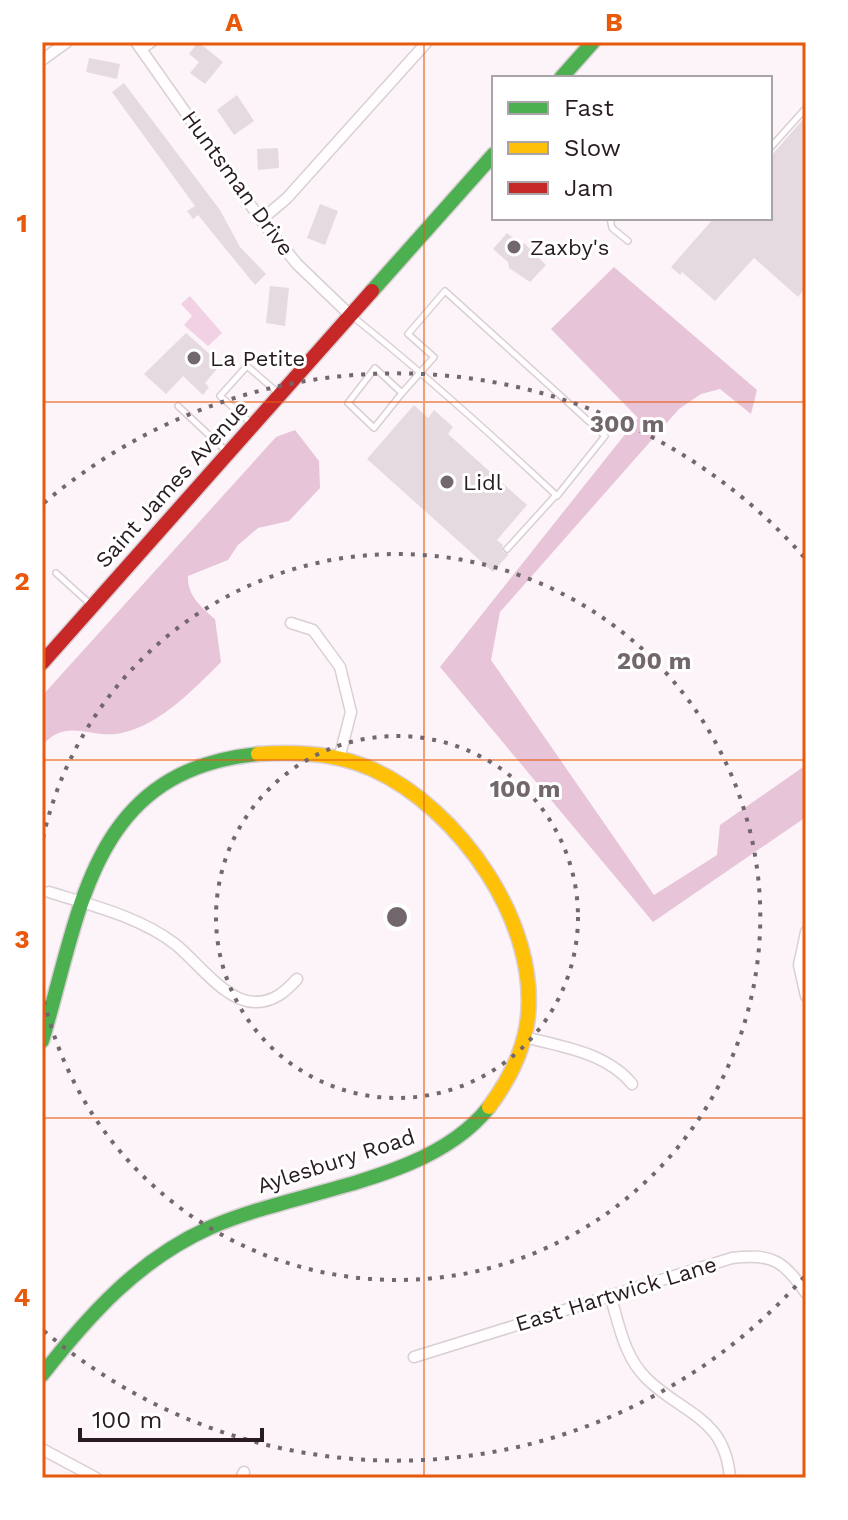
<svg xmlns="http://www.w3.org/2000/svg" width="848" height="1520" viewBox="0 0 848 1520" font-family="'Work Sans',sans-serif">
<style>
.green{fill:#f2d1e4}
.forest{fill:#e7c4d8}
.building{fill:#e5dae0}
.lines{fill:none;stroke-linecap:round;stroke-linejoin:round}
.lane-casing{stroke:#d9cfd5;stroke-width:8}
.street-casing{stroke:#d9cfd5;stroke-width:13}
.fast-casing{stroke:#d9cfd5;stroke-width:17}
.slow-casing{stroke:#d9cfd5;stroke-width:17}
.jam-casing{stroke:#d9cfd5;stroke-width:17}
.lane{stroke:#fffdfe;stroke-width:5}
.street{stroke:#fffdfe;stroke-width:10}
.fast{stroke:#4caf50;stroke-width:14}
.slow{stroke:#ffc107;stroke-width:14}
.jam{stroke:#c62828;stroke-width:14}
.grid{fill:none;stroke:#e8590c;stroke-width:2;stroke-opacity:0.55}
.ring{fill:none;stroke:#72676d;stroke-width:4;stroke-dasharray:4 8}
.poi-dot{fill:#72676d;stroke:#fff;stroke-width:3}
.labels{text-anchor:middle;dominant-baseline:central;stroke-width:6;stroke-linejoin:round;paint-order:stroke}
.street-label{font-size:22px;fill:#281b22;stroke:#fff}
.poi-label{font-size:22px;fill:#281b22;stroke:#fff;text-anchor:start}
.centre{fill:#72676d;stroke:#fff;stroke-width:4}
.ring-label{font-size:24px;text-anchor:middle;font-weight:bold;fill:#72676d;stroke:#fff;stroke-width:6;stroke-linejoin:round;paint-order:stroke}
.neatline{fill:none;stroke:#e8590c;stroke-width:3}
.grid-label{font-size:26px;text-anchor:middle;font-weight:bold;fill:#e8590c}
</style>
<rect width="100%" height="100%" fill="#fcf4f8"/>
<polygon class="green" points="190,296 222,333 208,346 184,325 192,316 181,304"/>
<g class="forest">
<polygon points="614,267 757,390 751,414 720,389 701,394 679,409 500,612 491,660 654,895 717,855 720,825 806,765 806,817 653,922 440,667 638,418 551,329"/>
<path d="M295,430l24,31 1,27 -31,33 -31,7 -20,17 -10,15 -40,16c-1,19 13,31 27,43l6,43c-27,27 -60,62 -99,71 -30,7 -56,-17 -80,13v-50l234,-259z"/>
</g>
<g class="building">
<polygon points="198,42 223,62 205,84 190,73 199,62 189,54"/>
<polygon points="89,58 120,64 117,79 86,72"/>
<polygon points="124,83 220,210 240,247 266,274 255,285 198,215 193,219 187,211 195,206 112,92"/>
<polygon points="237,95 254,121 234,135 217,110"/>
<polygon points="806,116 806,287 798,297 754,258 715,301 682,272 680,275 671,267 714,218 770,218 770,157"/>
<polygon points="278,148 279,168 258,170 257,149"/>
<polygon points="320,204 338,211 325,245 307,238"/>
<polygon points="507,233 522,245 524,243 546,265 530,282 509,268 508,262 493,249"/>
<polygon points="270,286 289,288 285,326 266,323"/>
<polygon points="186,333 221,364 205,383 209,387 203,395 183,376 166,394 144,374"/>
<polygon points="414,405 428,418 434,410 453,427 448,434 527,505 497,540 503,545 503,552 509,554 493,572 367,459"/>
</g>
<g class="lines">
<g class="lane-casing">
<g id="lane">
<polyline points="770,148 806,108"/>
<polyline points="610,218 612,228 628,241"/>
<path d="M352,316c71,57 139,118 205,180l48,-60 -160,-145 -37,43 26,23 -32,36 -27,-25 -27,35 26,25 28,-35"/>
<polyline points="178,406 225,450"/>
<polyline points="252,424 220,396 247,366 277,392"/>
<polyline points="507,549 556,495"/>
<polyline points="56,573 89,603"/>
</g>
</g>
<g class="street-casing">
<g id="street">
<polyline points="136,42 261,220 297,264 351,316"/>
<polyline points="141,49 151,42"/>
<polyline points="42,60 67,42"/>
<polyline points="261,220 287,198 427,42"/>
<polyline points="291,623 313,630 340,667 351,712 340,755"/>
<path d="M49,892c42,13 91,25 126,52 22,17 50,58 80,58 19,0 30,-10 42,-23"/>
<polyline points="806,932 799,965 806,996"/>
<path d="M524,1037c37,9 83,16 108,47"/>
<path d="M610,1295c9,29 14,62 37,84 37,36 78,38 83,99"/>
<path d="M414,1357l318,-99c41,-5 51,3 74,35"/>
<polyline points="42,1449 96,1478"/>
<polyline points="241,1478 244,1472"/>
</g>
</g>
<g class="fast-casing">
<g id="fast">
<polyline points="561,78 593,42"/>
<polyline points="372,291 494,154"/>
<path d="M42,1041c39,-129 48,-271 216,-287"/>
<path d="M42,1375c47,-60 96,-115 167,-147 87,-39 221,-45 280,-121"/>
</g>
</g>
<g class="slow-casing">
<path id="slow" d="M258,754c38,-3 78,-1 114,15 87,39 170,156 155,255 -5,31 -20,59 -38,83"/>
</g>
<g class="jam-casing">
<polyline id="jam" points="42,663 372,291"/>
</g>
<use href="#lane" class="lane"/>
<use href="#street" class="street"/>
<use href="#fast" class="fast"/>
<use href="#slow" class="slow"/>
<use href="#jam" class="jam"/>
</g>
<path class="grid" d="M424,42v1436M42,402h764M42,760h764M42,1118h764"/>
<g class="ring">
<circle cx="397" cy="917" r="181"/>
<path d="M43 838A363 363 0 1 1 43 996"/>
<path d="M804 1277A544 544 0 0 1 44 1331M44 503A544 544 0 0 1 804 557"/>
</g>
<g class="poi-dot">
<circle cx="514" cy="247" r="8"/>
<circle cx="194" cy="358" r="8"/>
<circle cx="447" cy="482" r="8"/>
</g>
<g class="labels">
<g class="street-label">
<text transform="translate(238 183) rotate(54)">Huntsman Drive</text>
<text transform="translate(172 484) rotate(-48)">Saint James Avenue</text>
<text transform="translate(336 1161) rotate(-18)">Aylesbury Road</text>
<text transform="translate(616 1294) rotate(-17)">East Hartwick Lane</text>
</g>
<g class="poi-label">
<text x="530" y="247">Zaxby's</text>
<text x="210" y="358">La Petite</text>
<text x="463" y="482">Lidl</text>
</g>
</g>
<circle cx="397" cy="917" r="12" class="centre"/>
<g class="ring-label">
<text x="627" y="432">300 m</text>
<text x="654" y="669">200 m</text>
<text x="525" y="797">100 m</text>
</g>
<rect width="848" height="1520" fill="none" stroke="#ffffff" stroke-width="88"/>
<rect x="492" y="76" width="280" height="144" fill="#ffffff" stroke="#a9a4a7" stroke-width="2"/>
<rect x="508" y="102" width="40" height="12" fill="#4caf50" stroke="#a9a4a7" stroke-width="2"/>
<text x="564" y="116" font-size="24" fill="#281b22">Fast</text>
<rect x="508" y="142" width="40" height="12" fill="#ffc107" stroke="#a9a4a7" stroke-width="2"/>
<text x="564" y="156" font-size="24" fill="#281b22">Slow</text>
<rect x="508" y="182" width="40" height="12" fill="#c62828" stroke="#a9a4a7" stroke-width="2"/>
<text x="564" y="196" font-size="24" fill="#281b22">Jam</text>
<path d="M80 1428v12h182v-12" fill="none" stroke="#281b22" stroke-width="4"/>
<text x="92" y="1428" font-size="24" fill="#281b22" stroke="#ffffff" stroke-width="6" paint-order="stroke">100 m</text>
<rect x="44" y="44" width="760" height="1432" class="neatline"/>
<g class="grid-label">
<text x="234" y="31">A</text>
<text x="614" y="31">B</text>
<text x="22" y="232">1</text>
<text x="22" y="590">2</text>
<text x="22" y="948">3</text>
<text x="22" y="1306">4</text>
</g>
</svg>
